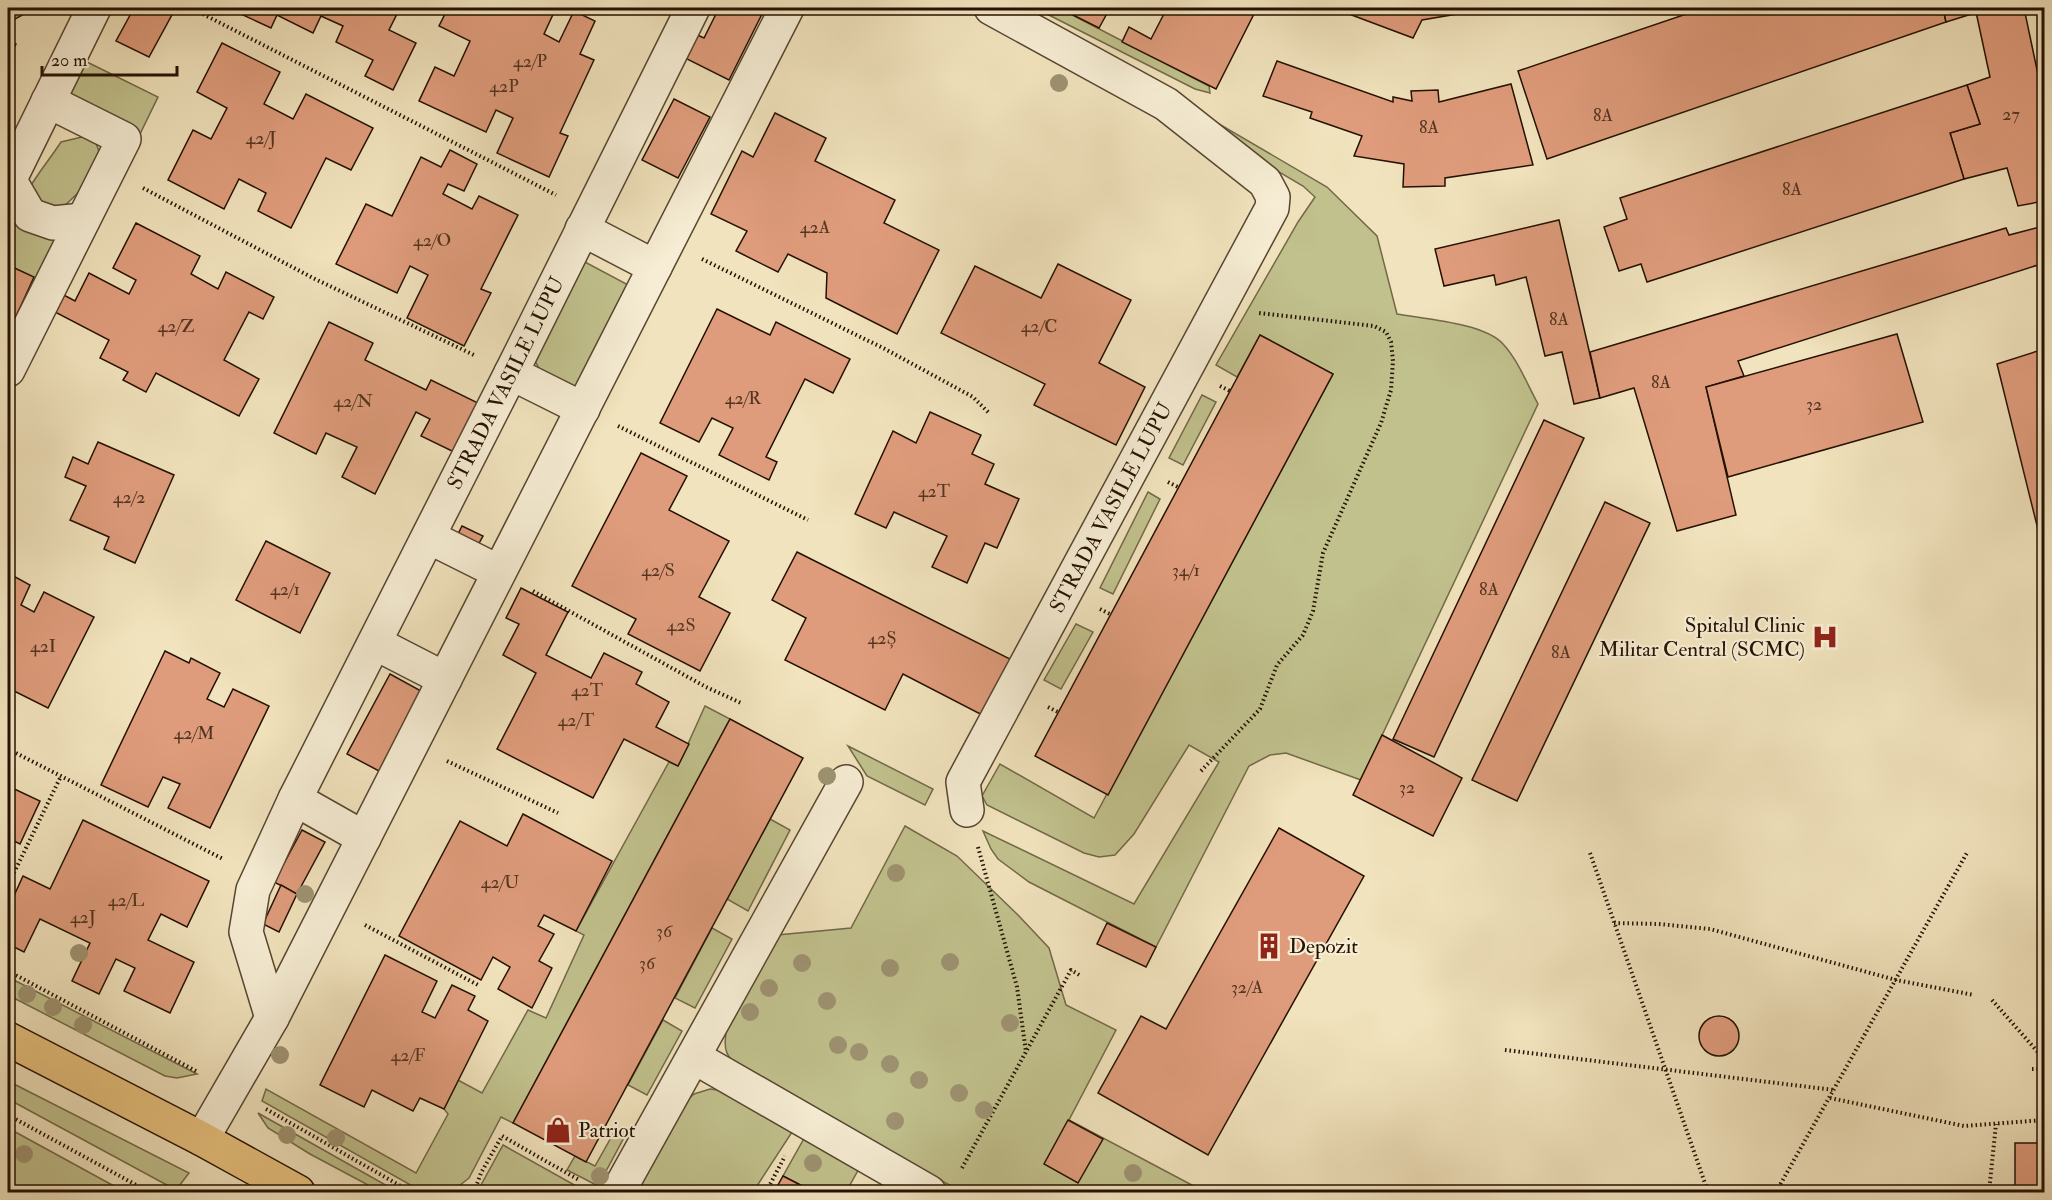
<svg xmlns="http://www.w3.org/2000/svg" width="2052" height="1200" viewBox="0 0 2052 1200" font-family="'IM FELL Double Pica',serif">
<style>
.green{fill:#c1c18d;stroke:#726948;stroke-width:1.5}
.building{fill:#df9c7c;stroke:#241102;stroke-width:1.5}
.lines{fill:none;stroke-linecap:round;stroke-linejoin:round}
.minor-casing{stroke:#574631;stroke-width:36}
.major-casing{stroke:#241102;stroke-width:36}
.path{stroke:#241102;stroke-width:4;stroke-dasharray:1.5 3;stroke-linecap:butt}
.minor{stroke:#f6edd4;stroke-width:33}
.major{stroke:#e8c27e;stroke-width:33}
.tree{fill:#9e9271}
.labels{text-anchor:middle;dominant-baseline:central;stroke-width:4.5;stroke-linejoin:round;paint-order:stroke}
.number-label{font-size:18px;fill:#533420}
.street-label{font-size:21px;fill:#241102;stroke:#f6edd4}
.poi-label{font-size:21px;fill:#241102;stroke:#f6edd4;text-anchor:start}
</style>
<rect width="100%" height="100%" fill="#f1e3bd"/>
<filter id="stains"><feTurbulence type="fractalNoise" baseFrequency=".00333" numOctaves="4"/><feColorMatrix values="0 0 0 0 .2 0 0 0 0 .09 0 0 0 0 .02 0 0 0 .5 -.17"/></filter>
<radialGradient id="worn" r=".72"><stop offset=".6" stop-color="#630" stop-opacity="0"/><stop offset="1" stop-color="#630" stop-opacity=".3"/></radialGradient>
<g class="green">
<polygon points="1035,8 1059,8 1209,86 1210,93 1195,89"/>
<polygon points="85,61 158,97 140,134 67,97"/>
<path d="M1219,124l108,63 50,49 20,78c27,5 87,9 106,30 15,16 24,40 35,60l-177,376 -75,-27 -16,2 -21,11 -93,181 -127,-65 -31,-23 -7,-10 -8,-18 151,73 85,-142 -30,-17 -55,89 -19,21 -16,2 -15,-4 -97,-48 -5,-9 18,-32 94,54 239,-444 -73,-39 -23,42 -21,-12 82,-143 17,-25 -12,-11 -63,-37z"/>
<path d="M86,136l10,7 6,17 -22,31 -22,21 -13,-1 -18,-19c10,-18 23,-33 34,-50z"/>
<polygon points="8,210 23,222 61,237 39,280 8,265"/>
<polygon points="583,261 632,287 576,392 544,378 532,355"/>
<polygon points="1202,395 1216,402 1183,465 1169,458"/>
<polygon points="1148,492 1160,499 1113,594 1100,588"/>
<polygon points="1076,624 1093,632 1061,689 1044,680"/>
<polygon points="705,706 730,719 513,1123 501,1117 469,1178 455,1189 435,1192 421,1191 262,1101 266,1089 416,1173 448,1114 444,1109 458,1080 482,1093 528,1010 546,1018 584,935 576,931 669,762 678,766"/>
<polygon points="848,746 933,789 925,805 867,776"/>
<polygon points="770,819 790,830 748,911 727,899"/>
<path d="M905,826l52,30 62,60 30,32 17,57 50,25 -47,90 136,72h-243l-218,-120c-18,-15 -22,-21 -17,-45l50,-92 74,-7z"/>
<polygon points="712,928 732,939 695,1008 675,998"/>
<polygon points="8,977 197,1074 177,1078 165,1076 8,995"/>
<polygon points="663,1020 682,1031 647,1095 628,1085"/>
<polygon points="8,1081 189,1173 176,1190 8,1099"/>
<polygon points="710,1089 718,1090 794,1129 753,1192 635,1192 684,1103 694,1094"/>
<polygon points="258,1113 398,1192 381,1192 310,1154 268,1128"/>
<polygon points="617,1127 627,1132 598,1186 567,1170 575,1156 595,1166"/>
<polygon points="8,1128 125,1192 8,1192"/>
<polygon points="806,1135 861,1165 846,1192 814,1192 783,1176"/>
<polygon points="503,1145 587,1192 495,1192 481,1185"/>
</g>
<g class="building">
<polygon points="8,8 35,8 13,20 8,30"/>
<polygon points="134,8 167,8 174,11 149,57 116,41"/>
<polygon points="228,8 400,8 389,30 416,43 393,90 365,76 373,60 336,42 343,26 321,16 313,33 277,15 271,28"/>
<polygon points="448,8 556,8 544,34 559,42 574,11 595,21 580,54 594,60 560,133 568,136 549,177 497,153 513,118 496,110 486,132 419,101 435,67 454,76 470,41 439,26"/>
<polygon points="719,8 759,8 764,10 729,80 679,55 691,32 704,38"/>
<polygon points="1059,8 1110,8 1099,28"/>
<polygon points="1167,8 1257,8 1216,89 1122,42 1129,27 1151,39"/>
<polygon points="1333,8 1493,8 1422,20 1413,38"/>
<polygon points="1704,8 1943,8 1946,22 1547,159 1518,71"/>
<polygon points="1943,8 1987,8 1988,9 1946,22"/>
<polygon points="1992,8 2024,8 2044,103 2044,201 2018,206 2007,168 1964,179 1950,133 1980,124 1967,85 1990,77 1976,12"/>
<polygon points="8,40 16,44 8,60"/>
<polygon points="222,43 280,72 264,104 293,119 306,94 373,128 351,170 326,158 291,228 258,211 266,193 239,179 224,209 168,180 193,130 211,139 227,108 197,92"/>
<polygon points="1277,61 1393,102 1393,97 1412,101 1411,91 1438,90 1439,102 1511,84 1533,165 1445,178 1445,186 1403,187 1404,164 1354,156 1362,136 1310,118 1312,112 1263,96"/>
<polygon points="1967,85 1980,124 1950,133 1964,179 1647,282 1641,264 1619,271 1604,227 1627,219 1620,198"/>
<polygon points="674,99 710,117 678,178 642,160"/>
<polygon points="775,113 826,138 815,161 895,200 884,223 939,250 897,334 826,298 827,273 788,254 778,272 736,251 747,231 711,214 742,151 753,157"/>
<polygon points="450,150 477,164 464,191 448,184 443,194 472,209 479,196 518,215 481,289 491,293 464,346 407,318 428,275 410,266 397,293 336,264 366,204 392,216 421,157 441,167"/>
<polygon points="1559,220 1600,398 1574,404 1562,352 1545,356 1526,277 1496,285 1494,275 1444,286 1435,249"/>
<polygon points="136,223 200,256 191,274 218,289 226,272 274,297 263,319 249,312 224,360 259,379 239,416 156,373 146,392 123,380 128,372 100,358 109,340 53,311 62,294 75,301 89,273 129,294 136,280 113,268"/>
<polygon points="2044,226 2044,263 1738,361 1744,376 1706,387 1736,515 1677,531 1634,388 1600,398 1590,352 2006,228 2009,235"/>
<polygon points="1058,264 1131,300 1099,363 1145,387 1116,445 1034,405 1045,384 941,333 975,266 1041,298"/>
<polygon points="8,265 34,277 8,334"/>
<polygon points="717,309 770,335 776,322 850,359 833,393 805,379 766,457 777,462 769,480 719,455 733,428 712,418 699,442 660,423"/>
<polygon points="329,322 373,343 365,360 426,390 431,380 478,403 454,452 421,436 430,419 416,412 375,494 342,477 357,447 326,433 316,454 274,433"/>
<polygon points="1897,334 1923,422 1728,477 1706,387"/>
<polygon points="1260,335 1333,374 1108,795 1035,756"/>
<polygon points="2044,349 2044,554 1997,364"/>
<polygon points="930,412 981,435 972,454 994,464 985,484 1019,499 997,548 985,543 967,583 932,567 947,536 894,512 886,528 855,514 893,431 916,443"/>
<polygon points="1544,420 1584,438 1434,757 1393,739"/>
<polygon points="98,442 174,475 135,563 104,549 109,537 70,520 86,486 65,477 73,457 88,464"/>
<polygon points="641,453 687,476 669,510 729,541 699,597 730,613 700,671 628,634 636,619 572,586"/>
<polygon points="1605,502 1650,523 1517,801 1472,780"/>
<polygon points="462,526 483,536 478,545 458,534"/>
<polygon points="266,541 330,573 300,633 236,600"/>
<polygon points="797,552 1016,662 988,718 903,674 885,710 785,660 806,618 772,600"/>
<polygon points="8,573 30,585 21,605 34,612 44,592 94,617 48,708 8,688"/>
<polygon points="521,588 568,612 546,655 591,678 604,653 642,672 636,684 669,702 656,727 689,744 678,766 624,739 593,798 497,749 536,673 503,655 519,624 506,618"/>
<polygon points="165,651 189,663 191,658 220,673 207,699 224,707 233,689 269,706 210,828 168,808 180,784 163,777 148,807 101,785"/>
<polygon points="390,674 421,691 379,771 347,754"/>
<polygon points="730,719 803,758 586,1162 513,1123"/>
<polygon points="1382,735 1462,778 1433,836 1353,795"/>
<polygon points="8,786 40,801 20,844 8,838"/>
<polygon points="523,814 612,861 576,931 544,915 538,926 554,934 539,961 552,968 532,1008 498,989 510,967 493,957 481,980 399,936 460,821 507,846"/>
<polygon points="83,820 209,881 187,927 161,914 148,940 194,962 170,1013 124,991 135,968 116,959 99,994 72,981 90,943 40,919 24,952 8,944 8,909 23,876 50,889"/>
<polygon points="1279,828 1364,876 1208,1155 1098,1093 1141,1016 1166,1029"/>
<polygon points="302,830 325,842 297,894 274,882"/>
<polygon points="281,885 297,894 279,932 263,924"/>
<polygon points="1107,923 1156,947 1146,967 1097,944"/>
<polygon points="385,955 437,981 422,1012 435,1018 452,985 475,996 468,1010 488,1021 444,1109 420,1098 413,1111 372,1090 364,1107 320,1085"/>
<circle cx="1719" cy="1036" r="20"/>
<polygon points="1068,1120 1103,1139 1078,1183 1044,1164"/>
<rect x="2015" y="1143" width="29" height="49"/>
<polygon points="783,1176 814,1192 774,1192"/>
</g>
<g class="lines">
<g class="minor-casing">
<g id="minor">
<polyline points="9,179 30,215 53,223 83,220"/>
<polyline points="8,183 94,8"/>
<polyline points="582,229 655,267"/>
<polyline points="8,370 124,139 48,101"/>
<polyline points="511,373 583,409"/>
<polyline points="429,537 499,572"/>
<polyline points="375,643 445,679"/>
<polyline points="295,799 364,838"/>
<path id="s1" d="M967,810l-4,-28 309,-574 1,-11 -8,-15 -99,-78 -175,-96"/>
<path id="s2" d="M272,1018l-26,-86 7,-42 42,-91 216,-426 182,-365"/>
<polyline points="694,1057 929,1192"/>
<polyline points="202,1139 272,1018 787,8"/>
<polyline points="618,1192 846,782"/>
</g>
</g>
<g class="major-casing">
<polyline id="major" points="8,1039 202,1139 298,1192"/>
</g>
<g class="path">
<polyline points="191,8 556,195"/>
<polyline points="143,188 313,278 476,356"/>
<polyline points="702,259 885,349 973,397 989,413"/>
<polyline points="1220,386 1230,391"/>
<polyline points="618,426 808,520"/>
<polyline points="1168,482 1178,487"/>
<polyline points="533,591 706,687 741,703"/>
<polyline points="1100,609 1110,614"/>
<polyline points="1048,707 1058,712"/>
<polyline points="8,749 223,859"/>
<polyline points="447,761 558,813"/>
<polyline points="1201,771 1260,709 1277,665 1303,635 1313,611 1323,553 1381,423 1391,390 1393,361 1391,342 1386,332 1374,326 1259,313"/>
<polyline points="978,847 1017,987 1026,1052"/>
<polyline points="1590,853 1708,1192"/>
<polyline points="8,885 61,776"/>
<polyline points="1614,923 1659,924 1710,929 1896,980 1974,995"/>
<polyline points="365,925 478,985"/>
<polyline points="8,971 196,1071"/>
<polyline points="1992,1000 2044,1059"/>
<polyline points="1505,1050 1834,1090"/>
<polyline points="2032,1069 2044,1069"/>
<polyline points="1830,1098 1964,1126 2044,1120"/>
<polyline points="266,1109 411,1192"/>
<polyline points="8,1115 149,1192"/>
<polyline points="962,1168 1071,970 1081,976"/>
<polyline points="474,1192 481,1173 502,1136 579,1180"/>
<polyline points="766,1192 785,1156"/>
<polyline points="1776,1192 1968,851"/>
<polyline points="1989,1192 1996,1124"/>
</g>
<use href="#minor" class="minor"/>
<use href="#major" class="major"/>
</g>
<g class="tree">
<circle cx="1059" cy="83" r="9"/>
<circle cx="827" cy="776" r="9"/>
<circle cx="896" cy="873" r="9"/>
<circle cx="305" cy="894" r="9"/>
<circle cx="79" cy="953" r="9"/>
<circle cx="950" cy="962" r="9"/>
<circle cx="802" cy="963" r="9"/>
<circle cx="890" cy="968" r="9"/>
<circle cx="769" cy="988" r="9"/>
<circle cx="27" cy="994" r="9"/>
<circle cx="827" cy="1001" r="9"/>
<circle cx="53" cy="1007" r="9"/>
<circle cx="750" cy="1012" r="9"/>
<circle cx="1010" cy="1023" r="9"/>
<circle cx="83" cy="1025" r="9"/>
<circle cx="838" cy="1045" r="9"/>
<circle cx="859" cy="1052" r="9"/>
<circle cx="280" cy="1055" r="9"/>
<circle cx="890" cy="1064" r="9"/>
<circle cx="919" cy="1080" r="9"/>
<circle cx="959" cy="1093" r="9"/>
<circle cx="984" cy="1110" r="9"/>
<circle cx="895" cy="1121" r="9"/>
<circle cx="287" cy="1135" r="9"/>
<circle cx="336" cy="1138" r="9"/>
<circle cx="24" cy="1154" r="9"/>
<circle cx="813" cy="1163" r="9"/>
<circle cx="1133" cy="1173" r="9"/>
<circle cx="600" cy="1176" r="9"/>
</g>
<defs>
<g id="hospital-bare" transform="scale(2.07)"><path d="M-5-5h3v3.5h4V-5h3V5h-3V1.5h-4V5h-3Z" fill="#8f2418" stroke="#f6edd4" stroke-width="2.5" paint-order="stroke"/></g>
<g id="building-bare" transform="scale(2.07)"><path d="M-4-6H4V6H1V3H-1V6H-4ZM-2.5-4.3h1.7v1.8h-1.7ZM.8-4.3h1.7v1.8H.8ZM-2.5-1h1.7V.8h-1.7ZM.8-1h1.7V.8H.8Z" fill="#8f2418" stroke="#f6edd4" stroke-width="2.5" paint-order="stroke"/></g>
<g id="shop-bare" transform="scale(2.07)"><path d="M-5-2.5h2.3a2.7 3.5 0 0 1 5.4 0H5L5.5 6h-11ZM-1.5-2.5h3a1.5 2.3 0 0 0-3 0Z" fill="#8f2418" stroke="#f6edd4" stroke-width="2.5" paint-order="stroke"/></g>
</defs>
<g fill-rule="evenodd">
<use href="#hospital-bare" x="1825" y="637"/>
<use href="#building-bare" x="1269" y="946"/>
<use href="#shop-bare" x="558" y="1130"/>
</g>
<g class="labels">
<g class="number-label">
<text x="530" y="61">42/P</text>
<text x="504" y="86">42P</text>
<text x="2011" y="114">27</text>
<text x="1603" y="115">8A</text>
<text x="1429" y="127">8A</text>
<text x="261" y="138">42/J</text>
<text x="1792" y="189">8A</text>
<text x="815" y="227">42A</text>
<text x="432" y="240">42/O</text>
<text x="1559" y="319">8A</text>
<text x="176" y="326">42/Z</text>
<text x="1039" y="326">42/C</text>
<text x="1661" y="382">8A</text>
<text x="743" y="398">42/R</text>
<text x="353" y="401">42/N</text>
<text x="1814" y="404">32</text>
<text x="934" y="491">42T</text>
<text x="129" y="497">42/2</text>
<text x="658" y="570">42/S</text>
<text x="1186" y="570">34/1</text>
<text x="285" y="589">42/1</text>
<text x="1489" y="589">8A</text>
<text x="681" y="625">42S</text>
<text x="882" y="638">42Ș</text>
<text x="43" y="646">42I</text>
<text x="1561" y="652">8A</text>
<text x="587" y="690">42T</text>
<text x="576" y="720">42/T</text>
<text x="194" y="733">42/M</text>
<text x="1407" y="787">32</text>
<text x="500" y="882">42/U</text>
<text x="126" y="900">42/L</text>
<text x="83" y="917">42J</text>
<text x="664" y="931">36</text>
<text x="647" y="963">36</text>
<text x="1247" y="987">32/A</text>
<text x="408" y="1055">42/F</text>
</g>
<g class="street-label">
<text stroke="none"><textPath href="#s2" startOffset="699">STRADA VASILE LUPU</textPath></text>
<text stroke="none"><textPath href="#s1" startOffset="340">STRADA VASILE LUPU</textPath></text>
</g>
<g class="poi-label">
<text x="1805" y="625" text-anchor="end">Spitalul Clinic<tspan x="1805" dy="24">Militar Central (SCMC)</tspan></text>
<text x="1289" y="946">Depozit</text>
<text x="578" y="1130">Patriot</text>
</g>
</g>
<rect width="2052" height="1200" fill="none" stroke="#f1e3bd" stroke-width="30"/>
<rect x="9" y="9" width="2034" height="1182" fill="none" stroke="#241102" stroke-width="3"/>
<rect x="15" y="15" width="2022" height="1170" fill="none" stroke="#241102" stroke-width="1.5"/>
<path d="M42 66v9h135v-9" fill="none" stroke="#241102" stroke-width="3"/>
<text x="51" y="66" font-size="18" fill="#241102" stroke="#f6edd4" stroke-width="4.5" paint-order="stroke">20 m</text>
<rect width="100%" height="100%" filter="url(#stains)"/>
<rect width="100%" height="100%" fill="url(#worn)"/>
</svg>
